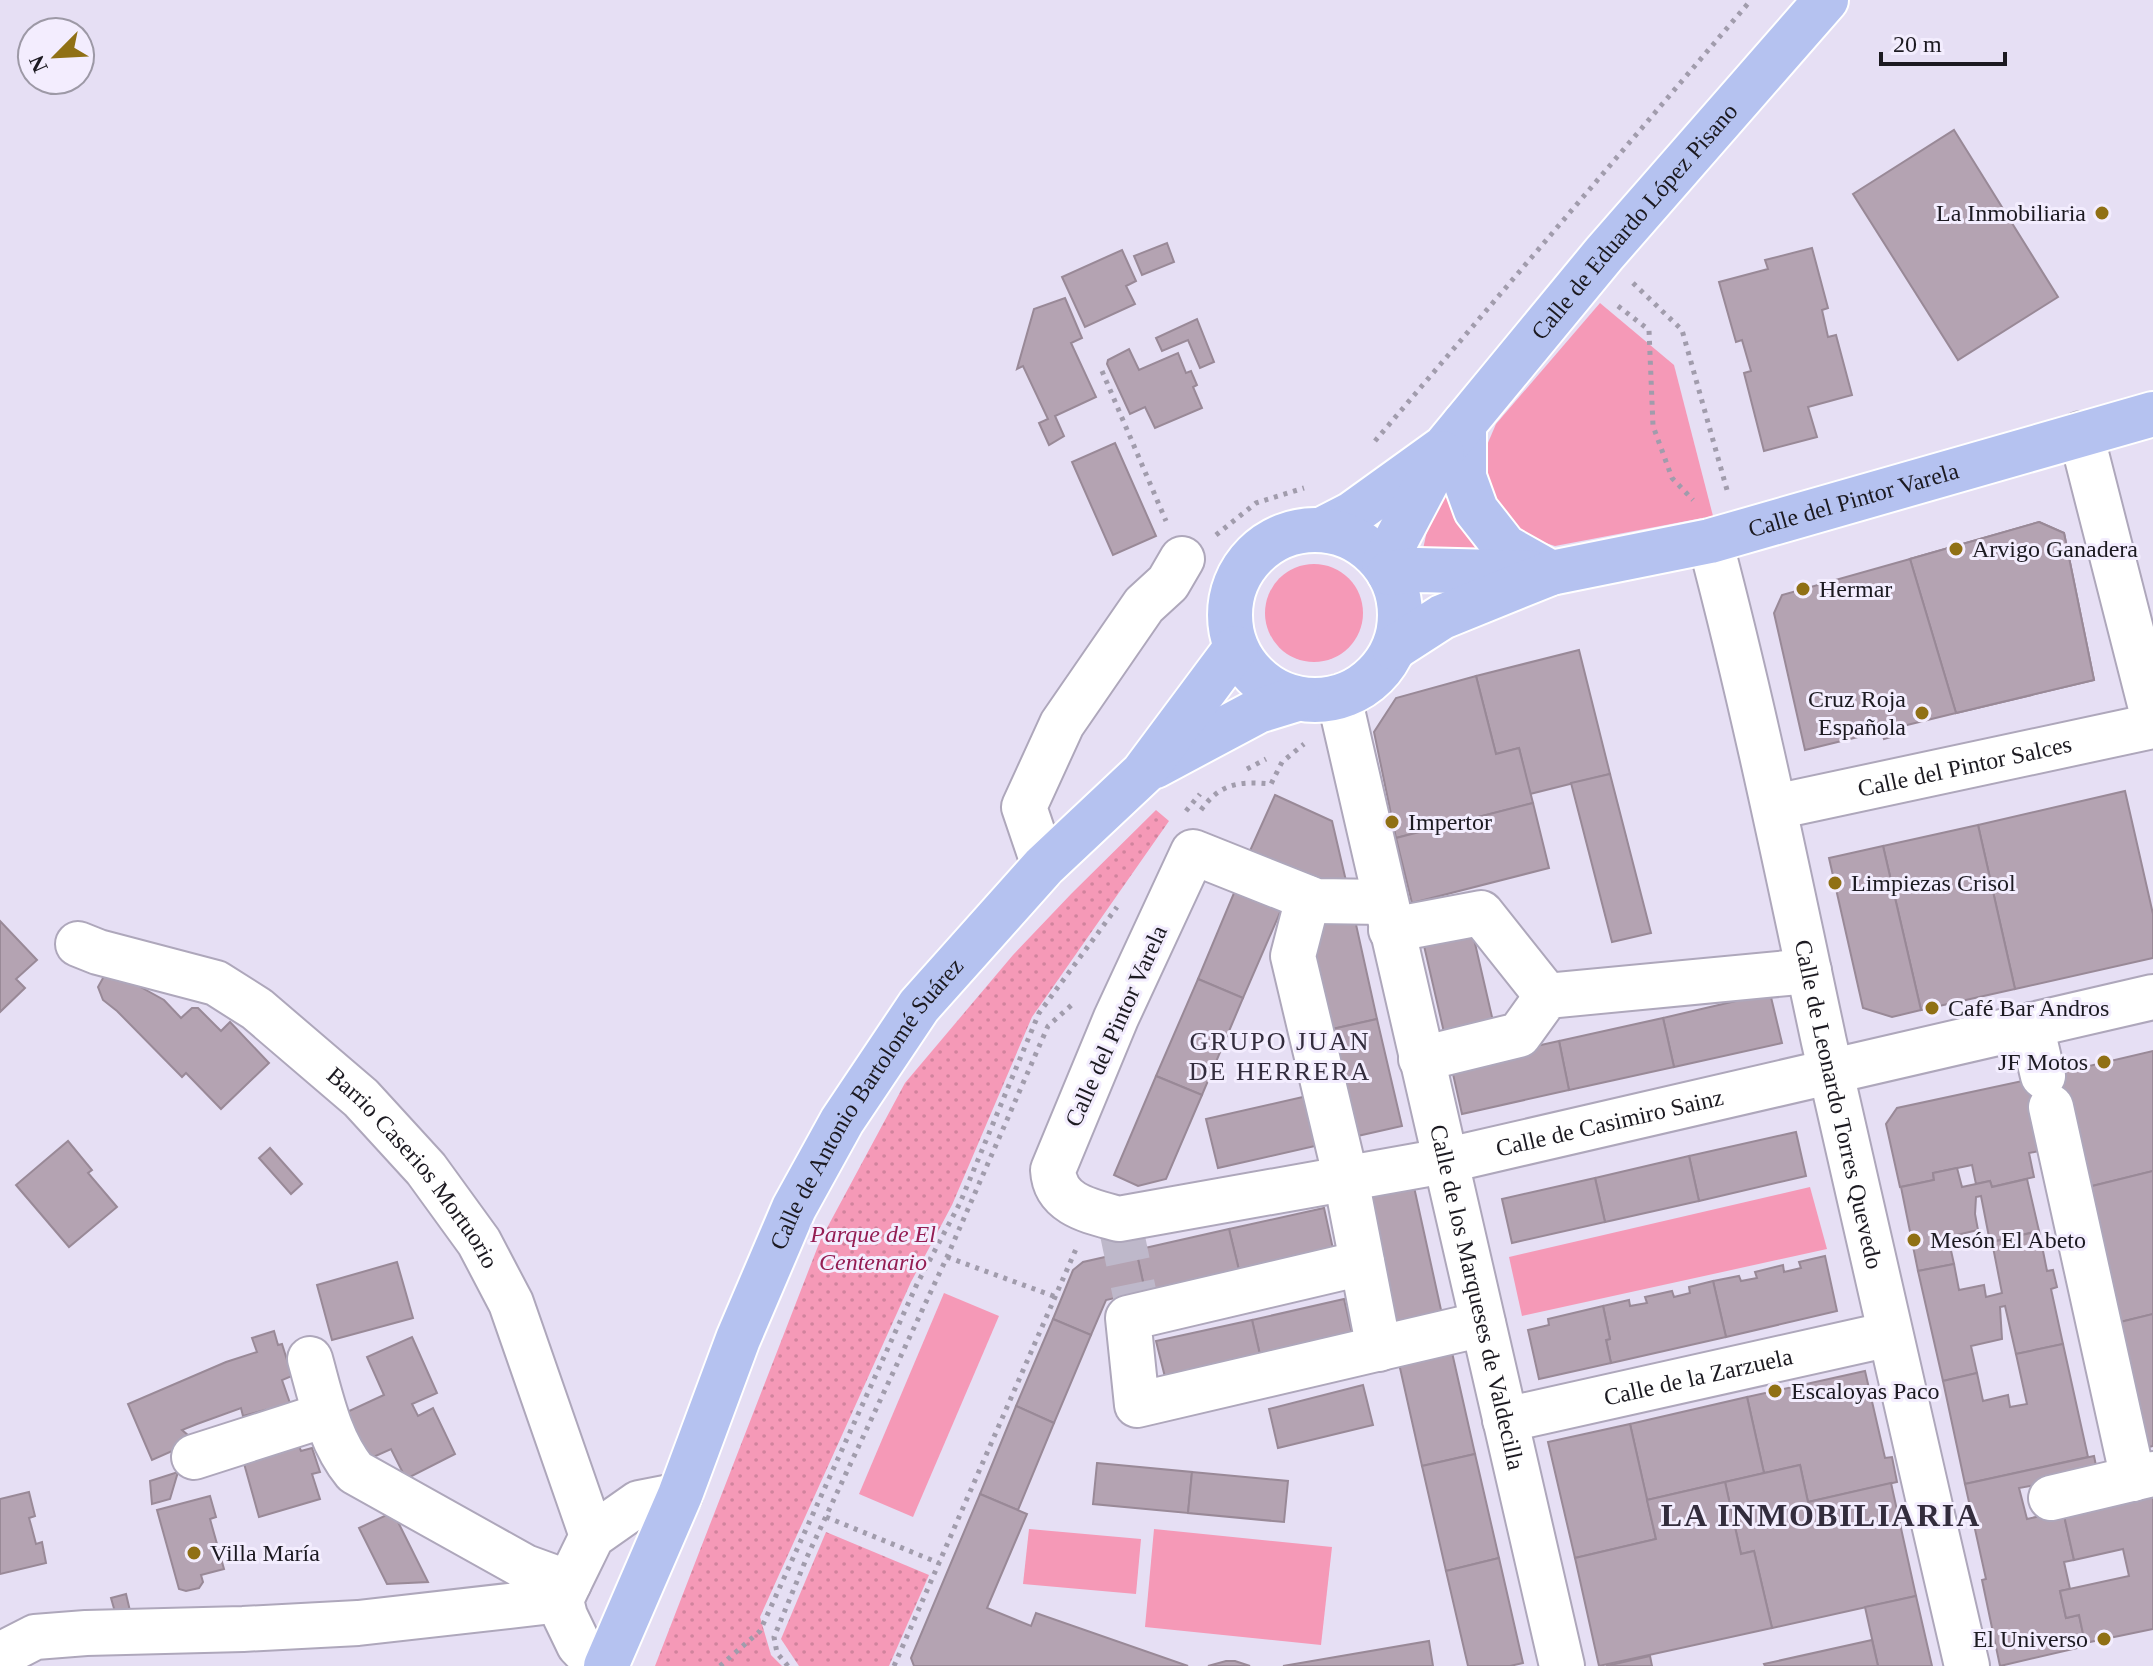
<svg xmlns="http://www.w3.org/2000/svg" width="2153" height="1666" viewBox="0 0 2153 1666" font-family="Georgia,serif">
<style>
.green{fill:#f599b7}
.park{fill:url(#park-dots)}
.building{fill:#b4a3b2;stroke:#998997;stroke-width:2}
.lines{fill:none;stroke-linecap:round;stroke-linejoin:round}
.minor-tunnel{stroke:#beb8ca;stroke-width:44;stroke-dasharray:44 22;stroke-linecap:butt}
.minor-casing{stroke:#aea7bb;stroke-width:48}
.major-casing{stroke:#fff;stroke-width:48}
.path{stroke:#a19cac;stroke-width:5;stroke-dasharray:4 6;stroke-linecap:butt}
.minor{stroke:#fff;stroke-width:44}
.major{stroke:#b5c2f0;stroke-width:44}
.poi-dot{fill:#907015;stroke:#f3edfe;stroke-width:3}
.labels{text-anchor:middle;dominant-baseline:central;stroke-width:6;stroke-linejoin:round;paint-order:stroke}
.poi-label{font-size:24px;fill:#1c1a21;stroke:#f3edfe;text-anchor:start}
.street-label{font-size:24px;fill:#1c1a21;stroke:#f3edfe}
.park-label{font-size:24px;font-style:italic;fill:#941d53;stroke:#f3edfe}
.neighbourhood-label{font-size:26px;letter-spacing:2px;fill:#332d3d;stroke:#f3edfe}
.district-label{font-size:32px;font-weight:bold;letter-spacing:2px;fill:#332d3d;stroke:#f3edfe}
</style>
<defs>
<pattern id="park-dots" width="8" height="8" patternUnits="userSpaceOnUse" patternTransform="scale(2)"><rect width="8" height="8" fill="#f599b7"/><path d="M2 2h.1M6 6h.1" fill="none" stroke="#d1839d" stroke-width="1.8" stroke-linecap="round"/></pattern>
</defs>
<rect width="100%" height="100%" fill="#e6dff4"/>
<g class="green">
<polygon points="1600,303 1674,365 1713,516 1555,546 1523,536 1487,493 1484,452 1496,424"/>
<polygon points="1447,482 1494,560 1423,549 1430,517"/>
<circle cx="1314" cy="613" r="49"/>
<polygon points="1810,1187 1827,1249 1522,1316 1509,1257"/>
<polygon points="944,1293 999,1316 913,1517 859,1494"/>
<polygon points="1029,1529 1141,1539 1136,1594 1023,1584"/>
<polygon points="1154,1529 1332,1547 1321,1645 1145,1627"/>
</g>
<g class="park">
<polygon points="1156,810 1169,821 1032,1017 952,1205 911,1282 760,1617 771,1655 782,1666 655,1666 820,1241 905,1083 1013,955 1072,893"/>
<polygon points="826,1532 929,1575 889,1666 799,1666 781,1639"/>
</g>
<g class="building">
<polygon points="1954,130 2058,297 1958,360 1853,194"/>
<polygon points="1167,243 1174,262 1142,275 1134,256"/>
<polygon points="1812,248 1828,308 1822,310 1828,337 1836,335 1852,395 1808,407 1817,437 1764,451 1744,373 1751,371 1742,340 1736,342 1719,282 1768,269 1765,260"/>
<polygon points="1122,250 1136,281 1126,286 1135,304 1085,327 1062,277"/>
<polygon points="1065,298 1082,338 1071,343 1096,397 1055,416 1064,436 1049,445 1039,423 1048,419 1023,366 1017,369 1034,309"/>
<polygon points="1197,319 1214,362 1200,368 1188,340 1162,351 1156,338"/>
<polygon points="1129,349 1139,370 1178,353 1186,373 1191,371 1197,385 1193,387 1202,408 1155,428 1145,407 1130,414 1107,364 1108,360"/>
<polygon points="1115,443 1156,536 1113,555 1072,462"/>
<polygon points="2039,522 2064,533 2094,680 1956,713 1910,559"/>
<polygon points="2039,522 2064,533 2094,680 1956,713 1910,559"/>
<polygon points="1910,559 1956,713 1805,750 1774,613 1782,595"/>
<polygon points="1579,650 1610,774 1530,794 1519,748 1496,754 1476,676"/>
<polygon points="1476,676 1496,754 1519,748 1533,803 1396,838 1374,732 1396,698"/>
<polygon points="1899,728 1901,734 1884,739 1882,733"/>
<polygon points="1610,774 1651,933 1612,942 1571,783"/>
<polygon points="2125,791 2153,914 2153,958 2015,989 1978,825"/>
<polygon points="1275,795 1332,821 1350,898 1249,853"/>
<polygon points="1533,803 1549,868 1412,903 1396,838"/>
<polygon points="1978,825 2015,989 1921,1010 1883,846"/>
<polygon points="1883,846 1921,1010 1892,1017 1863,1008 1829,858"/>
<polygon points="1239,881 1285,901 1243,998 1198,979"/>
<polygon points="1353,911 1377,1019 1328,1030 1304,922"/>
<polygon points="0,921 37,960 16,979 25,988 0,1012"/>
<polygon points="1471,926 1495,1030 1446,1041 1422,937"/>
<polygon points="108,969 164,1000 181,1018 192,1008 198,1008 221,1031 230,1022 269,1063 221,1109 186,1073 182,1077 117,1011 103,1000 98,987"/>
<polygon points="1198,979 1243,998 1202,1095 1156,1076"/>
<polygon points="1770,993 1782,1043 1674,1067 1663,1018"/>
<polygon points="1663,1018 1674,1067 1569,1090 1559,1041"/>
<polygon points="1377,1019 1402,1126 1353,1137 1328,1030"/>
<polygon points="1559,1041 1569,1090 1462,1114 1451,1065"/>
<polygon points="2153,1051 2153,1171 2080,1189 2055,1074"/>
<polygon points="2055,1074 2049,1149 2029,1153 2034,1177 1992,1187 1990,1181 1976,1184 1972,1165 1933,1173 1934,1180 1900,1187 1886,1124 1897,1108"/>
<polygon points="1156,1076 1202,1095 1166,1179 1138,1186 1114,1175"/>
<polygon points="1316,1094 1328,1143 1218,1168 1206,1119"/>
<polygon points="1796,1132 1806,1176 1699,1201 1689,1156"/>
<polygon points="68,1141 92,1170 88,1173 117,1207 69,1247 16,1185"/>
<polygon points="270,1148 302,1184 291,1194 259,1158"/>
<polygon points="1689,1156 1699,1201 1605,1222 1595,1178"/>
<polygon points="1957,1168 1962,1187 1990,1181 1992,1187 2027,1179 2039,1231 1990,1242 1981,1196 1976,1197 1975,1214 1978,1230 1948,1237 1954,1264 1918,1271 1901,1187 1934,1180 1933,1173"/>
<polygon points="2153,1171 2153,1314 2112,1324 2080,1189"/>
<polygon points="1595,1178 1605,1222 1512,1243 1502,1199"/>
<polygon points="1414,1187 1443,1319 1390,1330 1361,1199"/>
<polygon points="1324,1208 1333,1249 1239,1270 1229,1229"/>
<polygon points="1229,1229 1239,1270 1145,1291 1136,1250"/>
<polygon points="2039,1231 2047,1271 2053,1270 2057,1287 2051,1289 2063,1344 2016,1354 2005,1306 2000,1307 2002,1339 1971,1346 1977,1373 1943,1381 1918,1271 1954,1264 1959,1290 1984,1285 1986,1297 2002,1293 1992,1242"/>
<polygon points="1136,1250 1145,1291 1106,1300 1091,1335 1053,1319 1073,1270 1083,1262"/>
<polygon points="1825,1256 1837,1311 1726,1337 1713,1281 1739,1276 1741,1281 1757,1278 1755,1272 1783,1265 1784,1272 1801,1268 1799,1262"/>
<polygon points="397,1262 413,1318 332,1340 317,1285"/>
<polygon points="1713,1281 1726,1337 1611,1363 1606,1340 1610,1339 1603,1306 1629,1300 1630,1306 1647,1303 1645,1297 1672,1291 1674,1297 1690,1293 1689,1287"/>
<polygon points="1344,1299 1353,1338 1261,1359 1252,1320"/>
<polygon points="1603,1306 1610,1339 1606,1340 1611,1363 1539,1379 1528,1330 1549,1325 1548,1319"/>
<polygon points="2153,1314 2153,1446 2141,1449 2112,1324"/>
<polygon points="1053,1319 1091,1335 1054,1423 1016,1406"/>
<polygon points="1252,1320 1261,1359 1166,1381 1156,1341"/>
<polygon points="274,1331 278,1345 282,1344 292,1376 282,1380 291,1406 266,1414 265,1410 243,1416 241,1408 197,1424 182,1430 189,1436 188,1444 152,1460 128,1404 226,1362 257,1352 252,1338"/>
<polygon points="412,1337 437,1393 412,1404 418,1416 433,1408 455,1454 406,1479 391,1449 369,1459 347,1412 384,1395 367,1357"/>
<polygon points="2063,1344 2088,1457 1965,1484 1943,1381 1977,1373 1983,1401 2008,1395 2010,1407 2027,1404 2016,1354"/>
<polygon points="1451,1348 1475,1454 1422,1466 1398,1359"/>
<polygon points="1865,1371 1885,1458 1892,1457 1897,1482 1808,1502 1800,1465 1764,1473 1747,1397"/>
<polygon points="1363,1385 1373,1425 1278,1448 1269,1409"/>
<polygon points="1747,1397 1764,1473 1647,1500 1630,1424"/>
<polygon points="1016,1406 1054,1423 1018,1510 980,1494"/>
<polygon points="1630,1424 1656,1539 1575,1558 1548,1442"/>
<polygon points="298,1444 301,1451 312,1448 320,1472 312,1474 320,1499 259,1517 243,1460"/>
<polygon points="1475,1454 1499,1558 1446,1571 1422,1466"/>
<polygon points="2094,1456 2099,1480 2041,1484 2019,1488 2027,1519 2063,1511 2074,1560 2064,1562 2070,1589 2060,1591 2066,1618 2079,1615 2086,1646 2000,1666 1982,1580 1986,1579 1965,1484"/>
<polygon points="1097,1463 1192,1472 1188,1513 1093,1504"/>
<polygon points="1800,1465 1808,1502 1891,1483 1916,1596 1772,1628 1754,1551 1741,1554 1725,1482"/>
<polygon points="178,1472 170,1499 152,1504 150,1481"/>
<polygon points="1192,1472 1288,1481 1284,1522 1188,1513"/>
<polygon points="1725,1482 1741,1554 1754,1551 1772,1628 1599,1666 1575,1558 1656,1539 1647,1500"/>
<polygon points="29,1492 35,1516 29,1518 31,1525 36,1544 42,1542 46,1563 0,1574 0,1499"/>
<polygon points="2153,1492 2153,1629 2085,1643 2079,1615 2066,1618 2060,1591 2129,1576 2123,1549 2074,1560 2063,1511"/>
<polygon points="980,1494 1027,1514 987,1608 1031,1626 1036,1613 1188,1666 914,1666 911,1658"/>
<polygon points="210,1496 216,1517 210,1519 224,1569 201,1575 203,1582 199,1588 186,1591 179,1589 157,1510"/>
<polygon points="393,1512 428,1582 387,1584 359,1528"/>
<polygon points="1499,1558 1523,1663 1510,1666 1468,1666 1446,1571"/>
<polygon points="126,1594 131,1615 117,1619 111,1598"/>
<polygon points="1916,1596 1932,1666 1878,1666 1865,1607"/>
<polygon points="1872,1640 1878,1666 1765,1666 1764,1664"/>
<polygon points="1429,1641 1433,1666 1283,1666"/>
<polygon points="1650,1656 1652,1666 1606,1666"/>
<polygon points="1226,1661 1235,1661 1250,1666 1208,1666"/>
</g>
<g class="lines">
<polyline class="minor-tunnel" points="1119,1219 1139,1315"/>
<g class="minor-casing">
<g id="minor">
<polyline points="2081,434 2153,716"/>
<path id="s1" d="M1710,541c44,166 78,333 114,501 46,208 95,416 143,624"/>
<path id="s2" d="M1339,697l223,969"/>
<path id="s3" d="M1775,807l378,-81"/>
<polyline points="1044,866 1024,807 1062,724 1144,605 1168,583 1182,559"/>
<polyline points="1308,898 1293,956 1346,1179 1379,1349"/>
<path id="s4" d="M1385,902l-69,-1 -123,-49 -77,166 -63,152c2,35 37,41 66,49l325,-58 709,-164"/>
<polyline points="1391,930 1481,913 1547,996"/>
<path id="s5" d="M78,944l20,8 118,31 41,26 104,89 65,71 53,73 32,61 81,233"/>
<polyline points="2031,1025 2043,1076"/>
<polyline points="1421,1059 1519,1035 1547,996 1809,971"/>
<polyline points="2051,1107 2133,1479"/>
<polyline points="1362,1263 1128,1318 1137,1405 1483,1324"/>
<path d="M310,1359c11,39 19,81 45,113l170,95 44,16"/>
<path id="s6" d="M1505,1420l385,-86"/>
<polyline points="194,1457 325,1415"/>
<polyline points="2051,1498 2153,1474"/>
<polyline points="0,1655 35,1637 86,1633 243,1629 358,1623 561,1600"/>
<polyline points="599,1666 579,1645 565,1616 561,1600 569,1583 592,1536 639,1503 680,1495"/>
</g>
</g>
<g class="major-casing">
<g id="major">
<polyline points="1464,424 1464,477 1476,510 1505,547 1551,573"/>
<path id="s7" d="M1321,530l31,-16 93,-67 159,-193 222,-254"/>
<circle cx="1315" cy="615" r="85"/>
<polyline points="1384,563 1442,453"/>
<polyline points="1389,573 1418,570 1533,573"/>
<path id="s8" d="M1394,648l48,-31 109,-44 159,-32 443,-127"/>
<polyline points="1155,766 1258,711 1297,699"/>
<path id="s9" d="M606,1666l74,-171 58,-156 56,-131 48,-87 77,-115 125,-140 99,-93 93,-125"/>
</g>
</g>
<g class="path">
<polyline points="1633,283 1682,330 1727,490 1731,489"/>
<polyline points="1618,306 1649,330 1653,426 1672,478 1693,500"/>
<polyline points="1102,371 1166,521"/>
<polyline points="1375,441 1751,0"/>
<polyline points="1216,535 1256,503 1304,488"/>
<polyline points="1247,769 1266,759"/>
<path d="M1201,810c19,-27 39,-29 70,-26l11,-22 22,-18"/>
<polyline points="1186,811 1200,794"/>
<polyline points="947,1257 1056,1297"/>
<polyline points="826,1517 939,1563"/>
<polyline points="720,1666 760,1631 917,1284 960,1203 1039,1013 1117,907"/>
<polyline points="788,1666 777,1653 774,1637 807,1557 947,1257 1048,1026 1075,1002"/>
<polyline points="894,1666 1076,1249"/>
</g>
<use href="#minor" class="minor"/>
<use href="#major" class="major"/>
</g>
<g class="poi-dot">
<circle cx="2102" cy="213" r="8"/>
<circle cx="1956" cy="549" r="8"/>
<circle cx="1803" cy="589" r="8"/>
<circle cx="1922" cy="713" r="8"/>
<circle cx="1392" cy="822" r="8"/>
<circle cx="1835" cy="883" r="8"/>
<circle cx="1932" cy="1008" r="8"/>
<circle cx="2104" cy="1062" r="8"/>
<circle cx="1914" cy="1240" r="8"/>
<circle cx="1775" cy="1391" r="8"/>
<circle cx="194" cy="1553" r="8"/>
<circle cx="2104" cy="1639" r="8"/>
</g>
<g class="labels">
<g class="poi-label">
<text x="2086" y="213" text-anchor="end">La Inmobiliaria</text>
<text x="1972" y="549">Arvigo Ganadera</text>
<text x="1819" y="589">Hermar</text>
<text x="1906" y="699" text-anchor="end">Cruz Roja<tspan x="1906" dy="28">Española</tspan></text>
<text x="1408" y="822">Impertor</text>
<text x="1851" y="883">Limpiezas Crisol</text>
<text x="1948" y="1008">Café Bar Andros</text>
<text x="2088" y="1062" text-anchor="end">JF Motos</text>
<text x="1930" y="1240">Mesón El Abeto</text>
<text x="1791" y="1391">Escaloyas Paco</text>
<text x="210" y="1553">Villa María</text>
<text x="2088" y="1639" text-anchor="end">El Universo</text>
</g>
<g class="street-label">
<text stroke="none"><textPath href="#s7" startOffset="444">Calle de Eduardo López Pisano</textPath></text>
<text stroke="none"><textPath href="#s8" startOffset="486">Calle del Pintor Varela</textPath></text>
<text stroke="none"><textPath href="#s3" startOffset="194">Calle del Pintor Salces</textPath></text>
<text transform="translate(1116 1026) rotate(-66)">Calle del Pintor Varela</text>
<text stroke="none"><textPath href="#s1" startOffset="578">Calle de Leonardo Torres Quevedo</textPath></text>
<text stroke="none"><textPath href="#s9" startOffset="622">Calle de Antonio Bartolomé Suárez</textPath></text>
<text stroke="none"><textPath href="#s4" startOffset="1138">Calle de Casimiro Sainz</textPath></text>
<text stroke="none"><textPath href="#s5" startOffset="416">Barrio Caserios Mortuorio</textPath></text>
<text stroke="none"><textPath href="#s2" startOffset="616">Calle de los Marqueses de Valdecilla</textPath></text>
<text stroke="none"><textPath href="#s6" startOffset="198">Calle de la Zarzuela</textPath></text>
</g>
<g class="park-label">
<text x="873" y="1234">Parque de El<tspan x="873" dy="28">Centenario</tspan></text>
</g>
<g class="neighbourhood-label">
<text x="1280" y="1041">GRUPO JUAN<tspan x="1280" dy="30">DE HERRERA</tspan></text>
</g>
<g class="district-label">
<text x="1821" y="1515">LA INMOBILIARIA</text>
</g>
</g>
<g transform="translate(56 56) rotate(246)"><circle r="38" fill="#f3edfe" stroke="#9d99a6" stroke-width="2"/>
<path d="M0-6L14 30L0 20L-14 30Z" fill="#907015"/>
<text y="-12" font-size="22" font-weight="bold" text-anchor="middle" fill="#1c1a21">N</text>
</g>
<path d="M1881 52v12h124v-12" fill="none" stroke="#1c1a21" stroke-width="4"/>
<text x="1893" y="52" font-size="24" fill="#1c1a21" stroke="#f3edfe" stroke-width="6" paint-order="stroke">20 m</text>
</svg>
